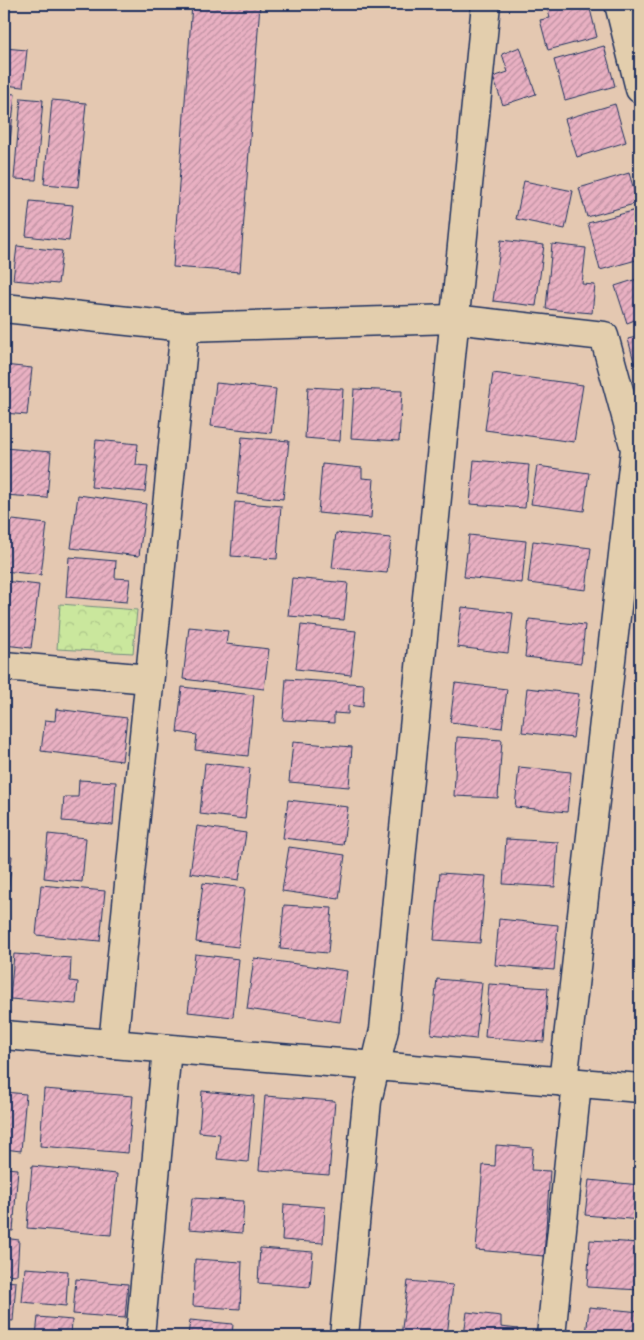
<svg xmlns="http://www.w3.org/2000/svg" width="644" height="1340" viewBox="0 0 644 1340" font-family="Mali,sans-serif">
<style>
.forest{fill:url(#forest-crowns);stroke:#728b7e}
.building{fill:url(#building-hatch);stroke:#1b2f5e}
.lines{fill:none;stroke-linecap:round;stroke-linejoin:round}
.minor-casing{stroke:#1b2f5e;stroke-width:31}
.minor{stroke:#e3cead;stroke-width:28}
</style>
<defs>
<pattern id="forest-crowns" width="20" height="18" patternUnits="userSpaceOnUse" patternTransform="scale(1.25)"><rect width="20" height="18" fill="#cae79d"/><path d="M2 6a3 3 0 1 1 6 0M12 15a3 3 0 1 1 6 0" fill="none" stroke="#adc68a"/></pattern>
<pattern id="building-hatch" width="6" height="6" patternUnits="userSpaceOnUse" patternTransform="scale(1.25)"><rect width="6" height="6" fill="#e9b0c2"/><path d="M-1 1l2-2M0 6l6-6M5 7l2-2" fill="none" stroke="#bc90a1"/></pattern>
</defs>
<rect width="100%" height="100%" fill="#e4c8b1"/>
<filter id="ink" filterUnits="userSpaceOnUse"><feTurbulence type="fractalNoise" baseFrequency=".02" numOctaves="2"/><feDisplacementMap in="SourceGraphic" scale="10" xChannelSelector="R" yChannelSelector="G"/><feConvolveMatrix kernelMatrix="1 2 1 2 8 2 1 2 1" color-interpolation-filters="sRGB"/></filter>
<g filter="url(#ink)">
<polygon class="forest" points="60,604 137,610 133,653 57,649"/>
<g class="building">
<polygon points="192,4 260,4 240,272 173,267"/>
<polygon points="546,4 583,4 584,10 590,9 597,37 548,50 540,20 550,18"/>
<polygon points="604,46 615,86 565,100 554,60"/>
<polygon points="520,47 536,94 503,105 493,77 508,72 502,54"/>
<polygon points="4,48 27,50 23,87 4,85"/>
<polygon points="4,93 15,94 9,152 4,151"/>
<polygon points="21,98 43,100 36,180 14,179"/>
<polygon points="52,100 86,103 78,187 44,184"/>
<polygon points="615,104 626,142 577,157 565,119"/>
<polygon points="629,173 638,203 587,217 579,188"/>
<polygon points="524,181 573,191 565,229 516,219"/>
<polygon points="30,201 73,205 69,241 26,236"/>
<polygon points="640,209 640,259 600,270 588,223"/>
<polygon points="501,240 544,245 536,306 493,301"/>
<polygon points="552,244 586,248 582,284 595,285 592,313 546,309"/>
<polygon points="17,246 62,251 58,284 13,280"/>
<polygon points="640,278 640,318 627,323 615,286"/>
<polygon points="640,336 640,380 639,380 628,339"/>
<polygon points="4,365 32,368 27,415 4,413"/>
<polygon points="493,373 583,385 574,442 485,430"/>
<polygon points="216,383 276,389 271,433 211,426"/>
<polygon points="308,387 343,389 340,441 305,438"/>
<polygon points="354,389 402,391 399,441 351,438"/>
<polygon points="640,393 640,412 635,394"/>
<polygon points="242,437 289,441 283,499 237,494"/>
<polygon points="96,440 138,444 136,465 148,466 145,492 91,487"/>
<polygon points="4,448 51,452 47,498 4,495"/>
<polygon points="474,460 529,465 525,508 470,504"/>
<polygon points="322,464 362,468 362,478 374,479 371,518 318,513"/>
<polygon points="537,466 589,473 584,511 531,504"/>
<polygon points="78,495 146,504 139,556 71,548"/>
<polygon points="235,502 281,506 277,559 231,556"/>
<polygon points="4,519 47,524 41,575 4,571"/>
<polygon points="336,533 391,538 387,573 332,568"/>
<polygon points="469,535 526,541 522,583 464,577"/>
<polygon points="533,541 591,548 586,590 528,583"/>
<polygon points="69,557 116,561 115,578 130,579 127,602 66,597"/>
<polygon points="292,578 348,583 344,620 288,616"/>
<polygon points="4,581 39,585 31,648 4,645"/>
<polygon points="462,607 513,613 508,653 457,647"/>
<polygon points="529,619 585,625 581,663 525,657"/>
<polygon points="301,625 356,631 351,675 296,669"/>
<polygon points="189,627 228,631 226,644 269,649 264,689 183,679"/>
<polygon points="286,679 364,684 363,707 348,705 348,714 334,713 334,723 283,720"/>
<polygon points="455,683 507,689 502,728 450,722"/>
<polygon points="182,687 254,695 248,756 195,750 197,735 177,732"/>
<polygon points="527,688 579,694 573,738 522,732"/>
<polygon points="56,709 127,718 122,761 41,751 45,720 55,721"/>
<polygon points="457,737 502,740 498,798 454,796"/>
<polygon points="293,742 352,747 349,787 289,782"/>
<polygon points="205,763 250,768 245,819 200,814"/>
<polygon points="519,767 571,772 567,812 515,807"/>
<polygon points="79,780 116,782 113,825 62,821 64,797 78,797"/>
<polygon points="288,800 348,807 343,845 283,838"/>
<polygon points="197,826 246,833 239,880 190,873"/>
<polygon points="48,834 86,838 82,882 44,878"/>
<polygon points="506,839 558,842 555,887 503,884"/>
<polygon points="289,847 345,855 339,899 282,891"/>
<polygon points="4,855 12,856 8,895 4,895"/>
<polygon points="440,873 486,876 480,943 434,940"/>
<polygon points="203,883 245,888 238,947 196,942"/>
<polygon points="41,885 105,891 100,941 36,935"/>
<polygon points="284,905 332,908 328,953 280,949"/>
<polygon points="499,919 558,925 554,970 495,965"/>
<polygon points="640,947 640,982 637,981"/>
<polygon points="14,954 71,958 70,981 78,982 76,1004 10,999"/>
<polygon points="195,954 239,959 233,1017 188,1012"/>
<polygon points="254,958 347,971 340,1022 247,1009"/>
<polygon points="437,979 482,983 476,1039 431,1034"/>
<polygon points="489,984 548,988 544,1042 485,1037"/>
<polygon points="44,1089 133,1096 128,1153 40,1146"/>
<polygon points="202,1091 254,1096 248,1162 217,1159 220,1134 199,1132"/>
<polygon points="4,1092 26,1094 21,1151 4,1149"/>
<polygon points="265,1096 335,1101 329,1175 259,1170"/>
<polygon points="496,1145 533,1148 531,1170 550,1171 544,1256 476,1250 483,1165 495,1166"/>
<polygon points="32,1166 117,1174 111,1235 27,1228"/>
<polygon points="4,1168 18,1169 13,1231 4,1230"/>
<polygon points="589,1180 640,1185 640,1220 585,1215"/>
<polygon points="192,1198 244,1201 242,1233 189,1229"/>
<polygon points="284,1204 325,1207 323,1243 282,1240"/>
<polygon points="4,1238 19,1240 17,1275 4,1274"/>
<polygon points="590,1240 640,1243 640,1290 587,1287"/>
<polygon points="260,1248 313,1252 310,1287 258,1283"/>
<polygon points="195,1259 242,1262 240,1309 193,1306"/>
<polygon points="25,1268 68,1271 66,1306 22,1302"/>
<polygon points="76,1279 128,1284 125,1318 73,1314"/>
<polygon points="4,1281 16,1282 13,1321 4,1320"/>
<polygon points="408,1281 453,1285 447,1336 401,1336"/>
<polygon points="589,1307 640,1312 640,1336 586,1336"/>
<polygon points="467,1312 501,1316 501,1327 518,1329 517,1336 464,1336"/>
<polygon points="38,1317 72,1320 71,1336 36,1336"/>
<polygon points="190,1320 233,1324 232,1336 188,1336"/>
</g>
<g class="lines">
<g class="minor-casing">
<g id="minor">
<polyline points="619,4 640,89"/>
<polyline points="4,308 185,327 454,319 604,336 635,449 563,1082"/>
<polyline points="4,666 149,679"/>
<polyline points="4,1035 640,1088"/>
<polyline points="113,1044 185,327"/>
<polyline points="140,1336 167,1049"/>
<polyline points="344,1336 367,1101 384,1030 486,4"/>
<polyline points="551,1336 577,1083"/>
</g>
</g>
<use href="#minor" class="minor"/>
</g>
</g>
<rect width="644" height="1340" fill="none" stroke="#e3cead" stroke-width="20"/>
<rect x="10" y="10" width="624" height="1320" fill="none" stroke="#1b2f5e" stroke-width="2" filter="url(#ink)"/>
</svg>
